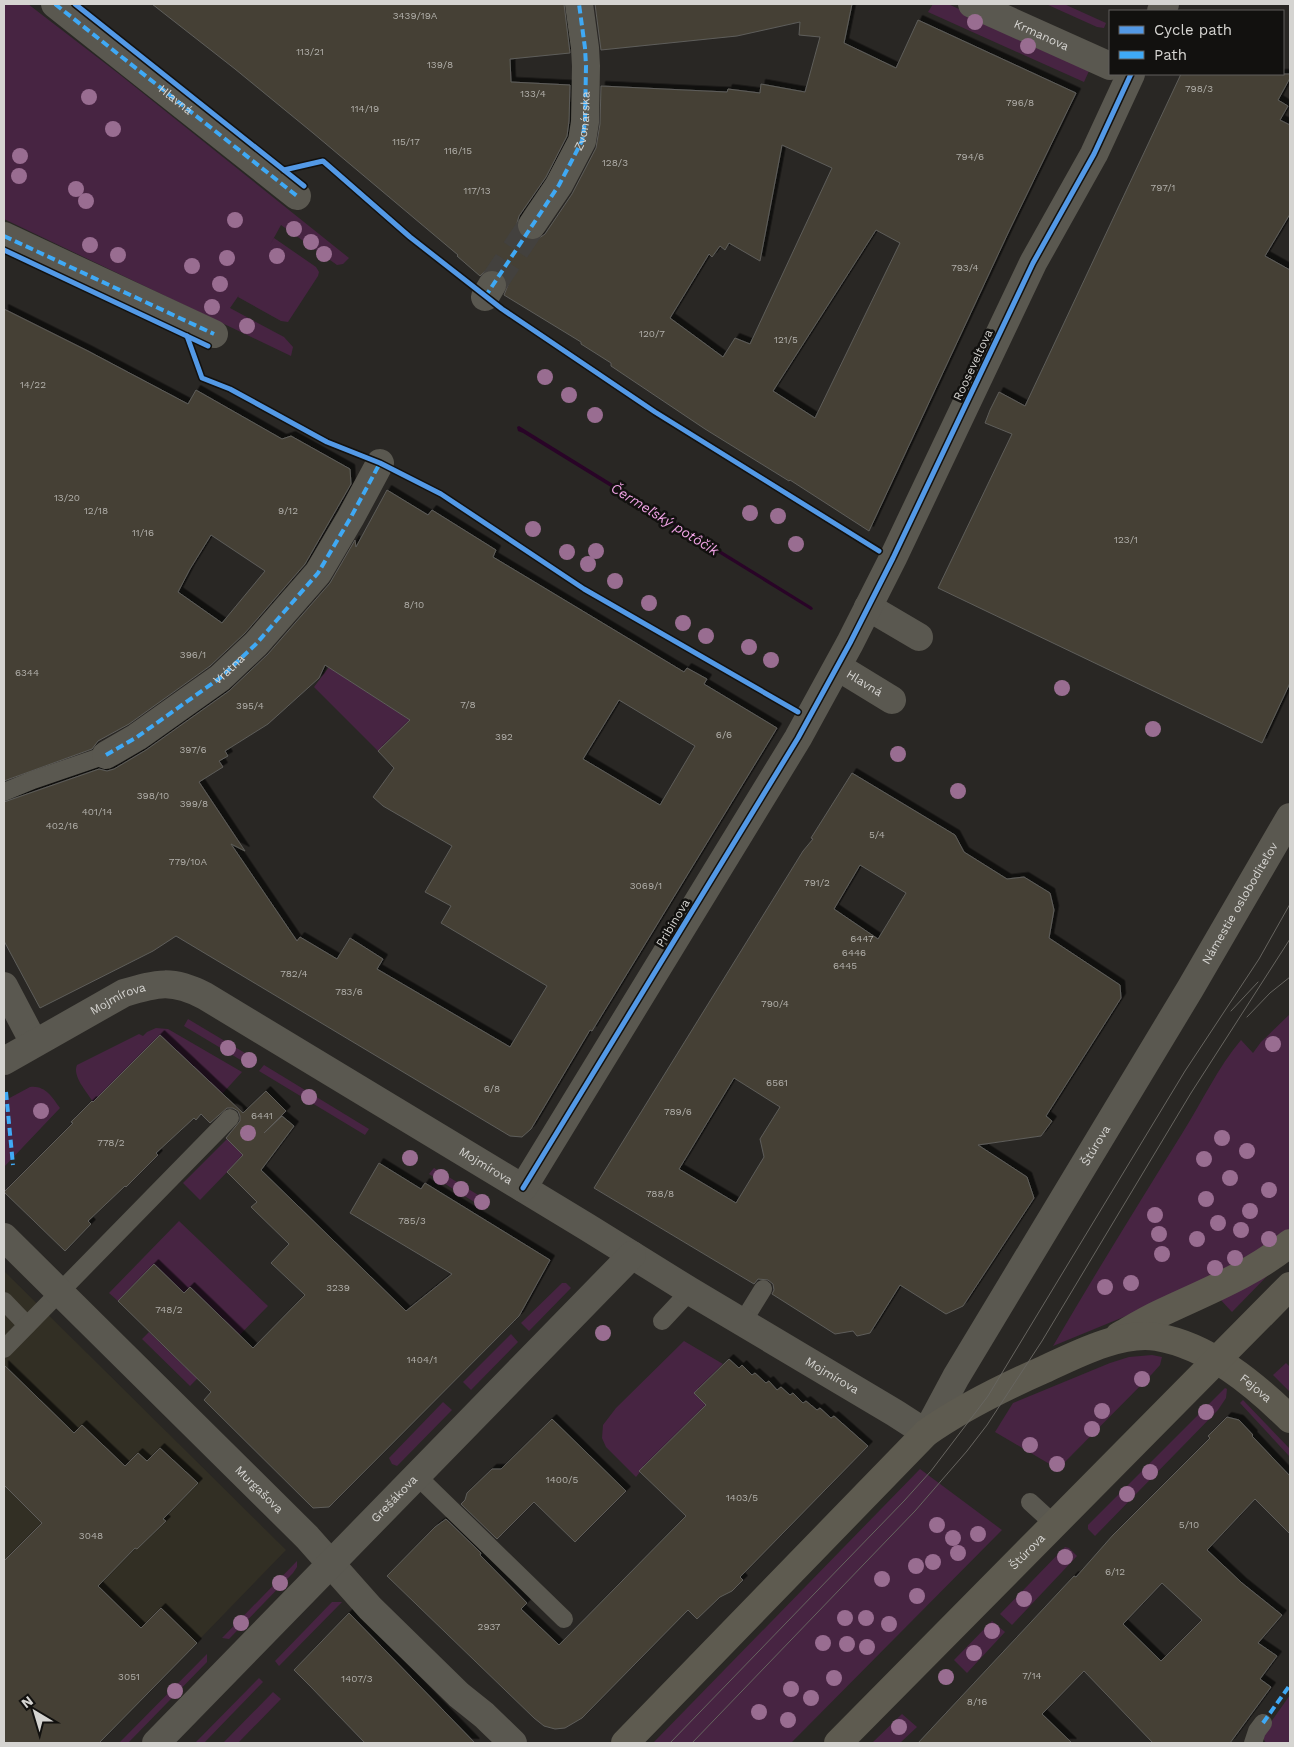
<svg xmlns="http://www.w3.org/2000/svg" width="1294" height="1747" viewBox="0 0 1294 1747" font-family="'Work Sans',sans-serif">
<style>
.built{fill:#322f24}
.green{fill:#472442}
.water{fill:#290427}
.building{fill:#454135;stroke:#5e5d5a;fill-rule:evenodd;filter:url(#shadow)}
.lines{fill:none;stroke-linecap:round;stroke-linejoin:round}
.street-tunnel{stroke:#43413e;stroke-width:28;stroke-dasharray:28 14;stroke-linecap:butt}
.lane{stroke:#5a5850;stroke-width:18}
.street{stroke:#5a5850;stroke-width:28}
.secondary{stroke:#5e5b50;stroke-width:28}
.tram{stroke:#676560;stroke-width:1}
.quiet{stroke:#3fa9f5;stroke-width:4;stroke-dasharray:8 4;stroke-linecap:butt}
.cycleway-casing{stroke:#12110f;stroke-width:8}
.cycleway{stroke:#5399e6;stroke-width:5}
.tree{fill:#996d91}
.labels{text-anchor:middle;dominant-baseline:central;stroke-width:5;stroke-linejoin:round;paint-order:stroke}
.number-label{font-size:10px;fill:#b1afaa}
.street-label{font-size:12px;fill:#d5d4d1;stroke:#12110f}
.water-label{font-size:14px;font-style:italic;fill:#efa2e4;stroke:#12110f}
</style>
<defs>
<filter id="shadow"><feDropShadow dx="4.5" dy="-4.5" stdDeviation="0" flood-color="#0009"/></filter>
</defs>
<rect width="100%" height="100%" fill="#292724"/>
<polygon class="built" points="4,1271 286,1550 99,1743 4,1743"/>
<g class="green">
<polygon points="4,4 28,4 119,74 349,258 343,264 337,265 281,225 270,245 274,238 316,267 319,272 318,276 288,322 281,321 238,297 239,295 230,308 284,337 293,347 291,356 4,219"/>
<polygon points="933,4 948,4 1078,63 1089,71 1084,82 928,12"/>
<polygon points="1046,4 1064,4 1106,23 1104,28 1097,27"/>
<polygon points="329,667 428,732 410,751 393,736 378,751 314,687"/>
<path d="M1290,1014v216l-14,11 -99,54 -124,51c42,-72 86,-143 130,-214 19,-30 35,-65 58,-92l12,13 8,-11z"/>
<polygon points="188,1019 255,1059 249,1065 184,1026"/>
<path d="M156,1028l12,1 74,43 -20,22 -62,-59 -67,67c-6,-10 -21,-26 -16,-37l62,-31 4,2 4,-4z"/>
<polygon points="264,1065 369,1129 365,1135 259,1071"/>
<path d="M30,1087c15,-2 22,10 30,21l-56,59v-66z"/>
<polygon points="248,1118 264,1134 200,1200 183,1183"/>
<polygon points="434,1168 488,1201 484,1208 429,1174"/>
<polygon points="179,1221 268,1306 190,1386 142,1339 149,1332 185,1367 190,1288 184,1293 154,1264 118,1301 109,1293"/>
<polygon points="1274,1269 1232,1312 1218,1297"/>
<polygon points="562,1283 566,1283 571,1288 529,1331 521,1323"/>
<polygon points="511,1334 518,1342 471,1390 463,1382"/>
<polygon points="684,1341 723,1364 694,1393 706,1405 639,1471 640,1472 636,1477 606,1447 602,1438 603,1425 616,1408"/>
<polygon points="1152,1355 1162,1357 1160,1365 1152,1374 1058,1469 995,1432 1013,1403 1110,1363 1129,1357"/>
<polygon points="1286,1363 1290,1367 1290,1392 1273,1375"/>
<polygon points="1225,1388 1227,1389 1226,1398 1218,1410 1095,1536 1088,1529 1088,1525"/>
<polygon points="1243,1400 1290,1449 1290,1457 1240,1403"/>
<polygon points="443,1402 452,1410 399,1464 397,1466 392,1464 389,1458"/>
<polygon points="920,1469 1002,1530 791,1743 653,1743"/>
<polygon points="1065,1547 1069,1548 1077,1556 1012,1625 1000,1614"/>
<polygon points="297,1561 297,1567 293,1573 229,1639 222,1638"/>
<polygon points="332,1602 342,1602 279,1666 275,1661"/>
<polygon points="992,1621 1005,1632 967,1673 954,1660"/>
<polygon points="207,1654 207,1662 128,1743 119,1743"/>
<polygon points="259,1678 263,1682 204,1743 195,1743"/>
<polygon points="273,1692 281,1699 238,1743 223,1743"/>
<polygon points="1290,1695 1290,1743 1266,1743 1263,1738 1266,1729"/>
<polygon points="902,1714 917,1727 900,1743 872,1743"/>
</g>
<polygon class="water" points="519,426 812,607 813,609 811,610 523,433 518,431 517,427"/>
<g class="building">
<path d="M152,4h412l6,49 -60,6 1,23 59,3 -1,36 -2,15 -21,41 -27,39 -2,7 1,9 6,6 6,2 8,-1 7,-5 27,-40 24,-46 4,-24 1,-38 126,6 1,-3 32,4 1,-9 44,8 15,-55 -21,-2 1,-13 -63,14 -136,14 -6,-46h257l-8,39 52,25 22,-48 158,73 -67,138 -140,300 -79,-51 -1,1 -84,-52 -94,-63v-3l-30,-19v-2l-77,-47 4,-10 -3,-8 -5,-5 -8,-3 -7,2 -5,5 -23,-20 1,-1 -145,-122 -78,-64zM782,145l50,23 -82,176 -15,-6 -12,19 -53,-39 39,-64 3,3 8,-11 5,4 4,-7 31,18zM876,230l24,13 -85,175 -42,-27z"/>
<polygon points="1181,74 1290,74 1290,78 1278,100 1288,106 1280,120 1290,125 1290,214 1265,256 1290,270 1290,683 1262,743 938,588 1012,434 985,423 990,410 999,392 1025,406"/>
<path d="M4,309l84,42 100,53 8,-14 86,49 9,-3 59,33 1,15 -46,80 -60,69 -35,33 -81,58 -31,17 -6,8 -88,32zM211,535l54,36 -43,52 -44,-31 12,-23z"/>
<path d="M387,490l41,25 4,-5 64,40 -3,7 191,115 3,-4 20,11 -3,5 73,44 -185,303 -2,-1 -59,99 -9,8 -12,-1 -334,-200 -23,15 -113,57 -36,-67v-139l95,-33 8,2 7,-2 32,-19 83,-59 39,-37 62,-71 25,-43 1,7zM325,665l85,55 -32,31 16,17 -21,29 10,9 69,40 -27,46 26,14 -10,17 106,63 -37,61 -133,-78 6,-10 -33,-21 -13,21 -37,-22 -3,4 -66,-97 14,7 -46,-69 24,-15 -4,-6 9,-5 -3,-5 43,-27 51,-46zM619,700l76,46 -35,59 -77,-46z"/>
<path d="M852,773l103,62 9,17 43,27 17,-2 26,16 4,17 -5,28 71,47 1,13 -75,118 6,5 -11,15 -63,9 49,32 7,21 -71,108 -17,8 -46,-29 -30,48 -13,3 -4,-5 -18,3 -63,-40 2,-4 -1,-6 -5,-4 -10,-1 -4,5 -160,-96 209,-337 10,-12 -2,-1zM860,865l46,28 -28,46 -44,-30zM734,1078l46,29 -20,32 4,18 -28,46 -57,-34z"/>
<polygon points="160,1035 243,1113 266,1091 286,1111 264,1133 282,1116 294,1126 261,1170 406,1311 452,1274 350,1213 379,1163 421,1189 425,1183 550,1260 519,1316 329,1507 313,1508 204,1400 211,1392 118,1301 154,1264 184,1293 190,1287 253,1348 305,1295 271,1263 289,1244 251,1207 257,1202 227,1172 243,1155 226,1138 240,1121 240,1116 238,1111 233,1108 227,1108 210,1123 201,1114 196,1120 194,1118 156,1153 158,1155 126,1187 125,1186 88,1221 91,1224 65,1251 4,1192 73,1123 71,1122 92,1101 93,1102"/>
<polygon points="729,1359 739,1368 742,1365 752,1375 755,1373 766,1383 769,1381 777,1390 781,1387 790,1395 793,1393 803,1403 806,1401 817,1410 820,1408 831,1418 834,1416 868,1446 740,1577 743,1580 732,1591 720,1597 697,1619 688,1610 582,1718 565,1728 555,1729 544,1726 534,1718 387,1576 435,1527 446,1519 481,1553 480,1555 527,1603 521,1609 559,1645 686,1516 639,1471 706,1405 694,1393"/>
<polygon points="4,1365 74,1433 82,1425 125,1466 138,1453 147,1461 160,1448 198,1483 163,1519 166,1521 137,1549 135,1548 98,1586 141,1628 161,1608 197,1643 99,1743 4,1743 4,1561 42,1523 4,1485"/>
<path d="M1227,1417l12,3 14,15 -1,1 38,40v58l-35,-35 -48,51 35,33 40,32 -24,28 19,13 -17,23 11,8 -41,56h-77l-69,-72 -42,43 30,29h-154l156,-167 2,1 37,-42 97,-97 -2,-2zM1162,1583l40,37 -41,41 -38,-37z"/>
<polygon points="552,1419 626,1491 575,1542 534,1502 497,1539 461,1504 465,1500 467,1493 492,1469 501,1469"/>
<polygon points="349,1613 475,1743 365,1743 310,1686 294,1670"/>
</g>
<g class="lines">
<polyline class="street-tunnel" points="492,285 532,225"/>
<g class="lane">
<polyline points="4,792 33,780 106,755"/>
<polyline points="4,1301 27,1325"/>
<polyline points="662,1321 690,1291"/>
<polyline points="742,1323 763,1289"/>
<polyline points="4,1349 230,1118"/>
<polyline points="416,1475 564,1619"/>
<polyline points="1030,1502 1054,1524"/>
<polyline points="1253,1743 1257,1731 1263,1723"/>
</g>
<g class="street">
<polyline points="55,4 297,196"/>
<path id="s1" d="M972,4l138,62"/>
<polyline points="1161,11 1165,4"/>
<path id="s2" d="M532,225l27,-40 23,-44 3,-19 1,-56 -1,-18 -6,-44"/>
<polyline points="4,236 214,334"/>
<polyline points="485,297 492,285"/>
<polyline points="868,607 919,637"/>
<path id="s3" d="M838,667l54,33"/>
<polyline points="106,755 137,737 220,678 256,644 318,573 351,517 380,463"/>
<polyline points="4,986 34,1043"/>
<path id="s4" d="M4,1061l120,-68c34,-10 48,-14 81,3l382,231 103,64 205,122 31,20 30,-56 234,-388 100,-172"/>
<polyline points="523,1188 798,738 850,643 893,558 1033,263 1094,154 1131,74"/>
<path id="s5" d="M4,1237l303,300 63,71 89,87 25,20 29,28"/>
<path id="s6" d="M156,1743l476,-488"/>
</g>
<g class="secondary">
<path d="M1119,1336c14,-8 27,-16 40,-22 46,-22 92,-39 131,-71"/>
<path id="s7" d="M625,1743l301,-310c37,-26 78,-46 119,-64 32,-15 77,-38 112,-32 52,9 97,47 133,82"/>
<path id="s8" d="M838,1743l452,-457"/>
</g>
<g class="tram">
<polyline points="1231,1011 1258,982"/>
<polyline points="1247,1017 1270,993 1290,977"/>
<polyline points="670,1743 904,1501 931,1471 988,1396 1185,1071 1259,959 1290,904"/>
<polyline points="692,1743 915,1511 967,1451 987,1425 1042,1341 1191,1093 1290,939"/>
</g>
<g class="quiet">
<path id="s9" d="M55,4l242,192"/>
<polyline points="4,236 214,334"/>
<polyline points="485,297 559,185 582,141 585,122 586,66 585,48 579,4"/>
<path id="s10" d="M106,755l31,-18 83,-59 36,-34 62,-71 33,-56 29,-54"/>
<polyline points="6,1092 13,1165"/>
<polyline points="1263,1723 1290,1685"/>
</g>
<g class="cycleway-casing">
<g id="cycleway">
<polyline points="75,4 304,186"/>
<polyline points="284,170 323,161 410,237 502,309 655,412 879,551"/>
<polyline points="4,250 208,346"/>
<polyline points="187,336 202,378 230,389 327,442 380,463 441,494 584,589 798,712"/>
<polyline points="523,1188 798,738 850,643 893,558 1033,263 1094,154 1131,74"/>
</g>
</g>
<use href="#cycleway" class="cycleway"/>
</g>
<g class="tree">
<circle cx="975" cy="22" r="8"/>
<circle cx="1028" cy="46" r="8"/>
<circle cx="89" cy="97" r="8"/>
<circle cx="113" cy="129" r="8"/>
<circle cx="20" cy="156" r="8"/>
<circle cx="19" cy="176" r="8"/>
<circle cx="76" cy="189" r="8"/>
<circle cx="86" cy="201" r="8"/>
<circle cx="235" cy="220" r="8"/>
<circle cx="294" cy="229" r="8"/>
<circle cx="311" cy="242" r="8"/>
<circle cx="90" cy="245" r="8"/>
<circle cx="324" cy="254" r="8"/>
<circle cx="118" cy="255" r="8"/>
<circle cx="277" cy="256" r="8"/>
<circle cx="227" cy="258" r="8"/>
<circle cx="192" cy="266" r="8"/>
<circle cx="220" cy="284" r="8"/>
<circle cx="212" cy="307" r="8"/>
<circle cx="247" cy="326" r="8"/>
<circle cx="545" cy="377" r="8"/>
<circle cx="569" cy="395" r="8"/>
<circle cx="595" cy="415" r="8"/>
<circle cx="750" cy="513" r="8"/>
<circle cx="778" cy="516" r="8"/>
<circle cx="533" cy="529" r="8"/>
<circle cx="796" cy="544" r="8"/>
<circle cx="596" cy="551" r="8"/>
<circle cx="567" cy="552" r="8"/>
<circle cx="588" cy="564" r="8"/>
<circle cx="615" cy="581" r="8"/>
<circle cx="649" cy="603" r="8"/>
<circle cx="683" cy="623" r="8"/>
<circle cx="706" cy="636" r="8"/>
<circle cx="749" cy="647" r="8"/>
<circle cx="771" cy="660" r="8"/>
<circle cx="1062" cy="688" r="8"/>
<circle cx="1153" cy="729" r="8"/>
<circle cx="898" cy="754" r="8"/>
<circle cx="958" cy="791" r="8"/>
<circle cx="1273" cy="1044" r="8"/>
<circle cx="228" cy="1048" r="8"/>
<circle cx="249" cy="1060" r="8"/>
<circle cx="309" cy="1097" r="8"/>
<circle cx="41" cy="1111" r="8"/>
<circle cx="248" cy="1133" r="8"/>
<circle cx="1222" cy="1138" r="8"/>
<circle cx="1247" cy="1151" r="8"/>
<circle cx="410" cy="1158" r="8"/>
<circle cx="1204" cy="1159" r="8"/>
<circle cx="441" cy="1177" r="8"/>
<circle cx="1230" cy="1178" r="8"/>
<circle cx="461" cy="1189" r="8"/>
<circle cx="1269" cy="1190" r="8"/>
<circle cx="1206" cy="1199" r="8"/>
<circle cx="482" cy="1202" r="8"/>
<circle cx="1250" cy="1211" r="8"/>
<circle cx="1155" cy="1215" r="8"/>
<circle cx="1218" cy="1223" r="8"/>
<circle cx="1241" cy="1230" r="8"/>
<circle cx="1159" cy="1234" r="8"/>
<circle cx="1197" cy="1239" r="8"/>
<circle cx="1269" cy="1239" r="8"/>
<circle cx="1162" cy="1254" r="8"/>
<circle cx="1235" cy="1258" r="8"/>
<circle cx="1215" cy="1268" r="8"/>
<circle cx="1131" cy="1283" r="8"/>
<circle cx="1105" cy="1287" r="8"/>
<circle cx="603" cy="1333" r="8"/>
<circle cx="1142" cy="1379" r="8"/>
<circle cx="1102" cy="1411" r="8"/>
<circle cx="1206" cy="1412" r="8"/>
<circle cx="1092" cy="1429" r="8"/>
<circle cx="1030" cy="1445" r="8"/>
<circle cx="1057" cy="1464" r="8"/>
<circle cx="1150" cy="1472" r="8"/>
<circle cx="1127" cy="1494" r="8"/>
<circle cx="937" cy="1525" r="8"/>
<circle cx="978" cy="1534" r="8"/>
<circle cx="953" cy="1538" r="8"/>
<circle cx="958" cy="1553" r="8"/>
<circle cx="1065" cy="1557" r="8"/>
<circle cx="933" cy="1562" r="8"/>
<circle cx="916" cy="1566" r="8"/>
<circle cx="882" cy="1579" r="8"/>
<circle cx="280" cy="1583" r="8"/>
<circle cx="917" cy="1596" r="8"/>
<circle cx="1024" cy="1599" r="8"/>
<circle cx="845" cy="1618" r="8"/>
<circle cx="866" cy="1618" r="8"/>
<circle cx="241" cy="1623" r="8"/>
<circle cx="889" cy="1624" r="8"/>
<circle cx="992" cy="1631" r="8"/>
<circle cx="823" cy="1643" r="8"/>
<circle cx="847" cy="1644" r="8"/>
<circle cx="867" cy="1647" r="8"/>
<circle cx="974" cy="1653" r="8"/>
<circle cx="946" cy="1677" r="8"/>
<circle cx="834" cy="1678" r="8"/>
<circle cx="791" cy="1689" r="8"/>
<circle cx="175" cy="1691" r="8"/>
<circle cx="811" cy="1698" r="8"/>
<circle cx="759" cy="1712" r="8"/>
<circle cx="788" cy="1720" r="8"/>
<circle cx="899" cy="1727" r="8"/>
</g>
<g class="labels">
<g class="number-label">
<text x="415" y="15">3439/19A</text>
<text x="310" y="51">113/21</text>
<text x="440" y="64">139/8</text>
<text x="1199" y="88">798/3</text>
<text x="533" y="93">133/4</text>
<text x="1020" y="102">796/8</text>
<text x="365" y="108">114/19</text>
<text x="406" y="141">115/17</text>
<text x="458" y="150">116/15</text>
<text x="970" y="156">794/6</text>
<text x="615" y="162">128/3</text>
<text x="1163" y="187">797/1</text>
<text x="477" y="190">117/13</text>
<text x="965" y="267">793/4</text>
<text x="652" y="333">120/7</text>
<text x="786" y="339">121/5</text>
<text x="33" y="384">14/22</text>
<text x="67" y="497">13/20</text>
<text x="96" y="510">12/18</text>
<text x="288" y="510">9/12</text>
<text x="143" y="532">11/16</text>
<text x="1126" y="539">123/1</text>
<text x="414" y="604">8/10</text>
<text x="193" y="654">396/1</text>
<text x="27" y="672">6344</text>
<text x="468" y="704">7/8</text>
<text x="250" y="705">395/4</text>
<text x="724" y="734">6/6</text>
<text x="504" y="736">392</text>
<text x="193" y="749">397/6</text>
<text x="153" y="795">398/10</text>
<text x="194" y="803">399/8</text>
<text x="97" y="811">401/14</text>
<text x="62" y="825">402/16</text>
<text x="877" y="834">5/4</text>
<text x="188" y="861">779/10A</text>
<text x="817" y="882">791/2</text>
<text x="646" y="885">3069/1</text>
<text x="862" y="938">6447</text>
<text x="854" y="952">6446</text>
<text x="845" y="965">6445</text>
<text x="294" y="973">782/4</text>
<text x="349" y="991">783/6</text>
<text x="775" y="1003">790/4</text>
<text x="777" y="1082">6561</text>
<text x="492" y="1088">6/8</text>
<text x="678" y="1111">789/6</text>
<text x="262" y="1115">6441</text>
<text x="111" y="1142">778/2</text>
<text x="660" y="1193">788/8</text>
<text x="412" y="1220">785/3</text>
<text x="338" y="1287">3239</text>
<text x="169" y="1309">748/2</text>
<text x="422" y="1359">1404/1</text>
<text x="562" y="1479">1400/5</text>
<text x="742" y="1497">1403/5</text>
<text x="1189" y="1524">5/10</text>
<text x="91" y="1535">3048</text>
<text x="1115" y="1571">6/12</text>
<text x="489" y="1626">2937</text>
<text x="1032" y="1675">7/14</text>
<text x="129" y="1676">3051</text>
<text x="357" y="1678">1407/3</text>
<text x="977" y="1701">8/16</text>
</g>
<g class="street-label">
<text stroke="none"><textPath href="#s1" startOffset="76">Krmanova</textPath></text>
<text stroke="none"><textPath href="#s9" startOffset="154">Hlavná</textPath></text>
<text stroke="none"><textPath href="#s2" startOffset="118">Zvonárska</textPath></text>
<text transform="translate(973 365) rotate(-65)">Rooseveltova</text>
<text stroke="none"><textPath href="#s10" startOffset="150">Vrátna</textPath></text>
<text stroke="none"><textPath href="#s3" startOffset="31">Hlavná</textPath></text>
<text stroke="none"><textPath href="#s4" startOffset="1681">Námestie osloboditeľov</textPath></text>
<text transform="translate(673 923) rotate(-59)">Pribinova</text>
<text stroke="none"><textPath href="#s4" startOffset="130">Mojmírova</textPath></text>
<text stroke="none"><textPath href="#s4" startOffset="1399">Štúrova</textPath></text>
<text stroke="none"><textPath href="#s4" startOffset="550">Mojmírova</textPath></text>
<text stroke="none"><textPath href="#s4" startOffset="955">Mojmírova</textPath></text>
<text stroke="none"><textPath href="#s7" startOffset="798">Fejova</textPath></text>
<text stroke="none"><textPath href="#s5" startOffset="359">Murgašova</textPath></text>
<text stroke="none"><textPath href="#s6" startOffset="341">Grešákova</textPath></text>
<text stroke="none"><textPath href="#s8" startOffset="269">Štúrova</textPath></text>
</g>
<g class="water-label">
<text transform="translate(665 519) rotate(32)">Čermeľský potôčik</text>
</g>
</g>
<rect width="1294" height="1747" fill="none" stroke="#d5d4d1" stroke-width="10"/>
<rect x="1109" y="10" width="175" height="65" fill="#12110f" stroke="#605f5d"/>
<rect x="1119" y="26" width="25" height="8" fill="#5399e6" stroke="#605f5d"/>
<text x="1154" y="35" font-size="15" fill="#d5d4d1">Cycle path</text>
<rect x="1119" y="51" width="25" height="8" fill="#3fa9f5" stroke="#605f5d"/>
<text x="1154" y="60" font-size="15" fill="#d5d4d1">Path</text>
<g transform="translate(35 1712) rotate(322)" stroke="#12110f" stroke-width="4" paint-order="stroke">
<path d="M0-4L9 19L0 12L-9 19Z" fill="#d5d4d1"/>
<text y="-8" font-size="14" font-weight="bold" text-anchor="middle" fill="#d5d4d1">N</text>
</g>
</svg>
